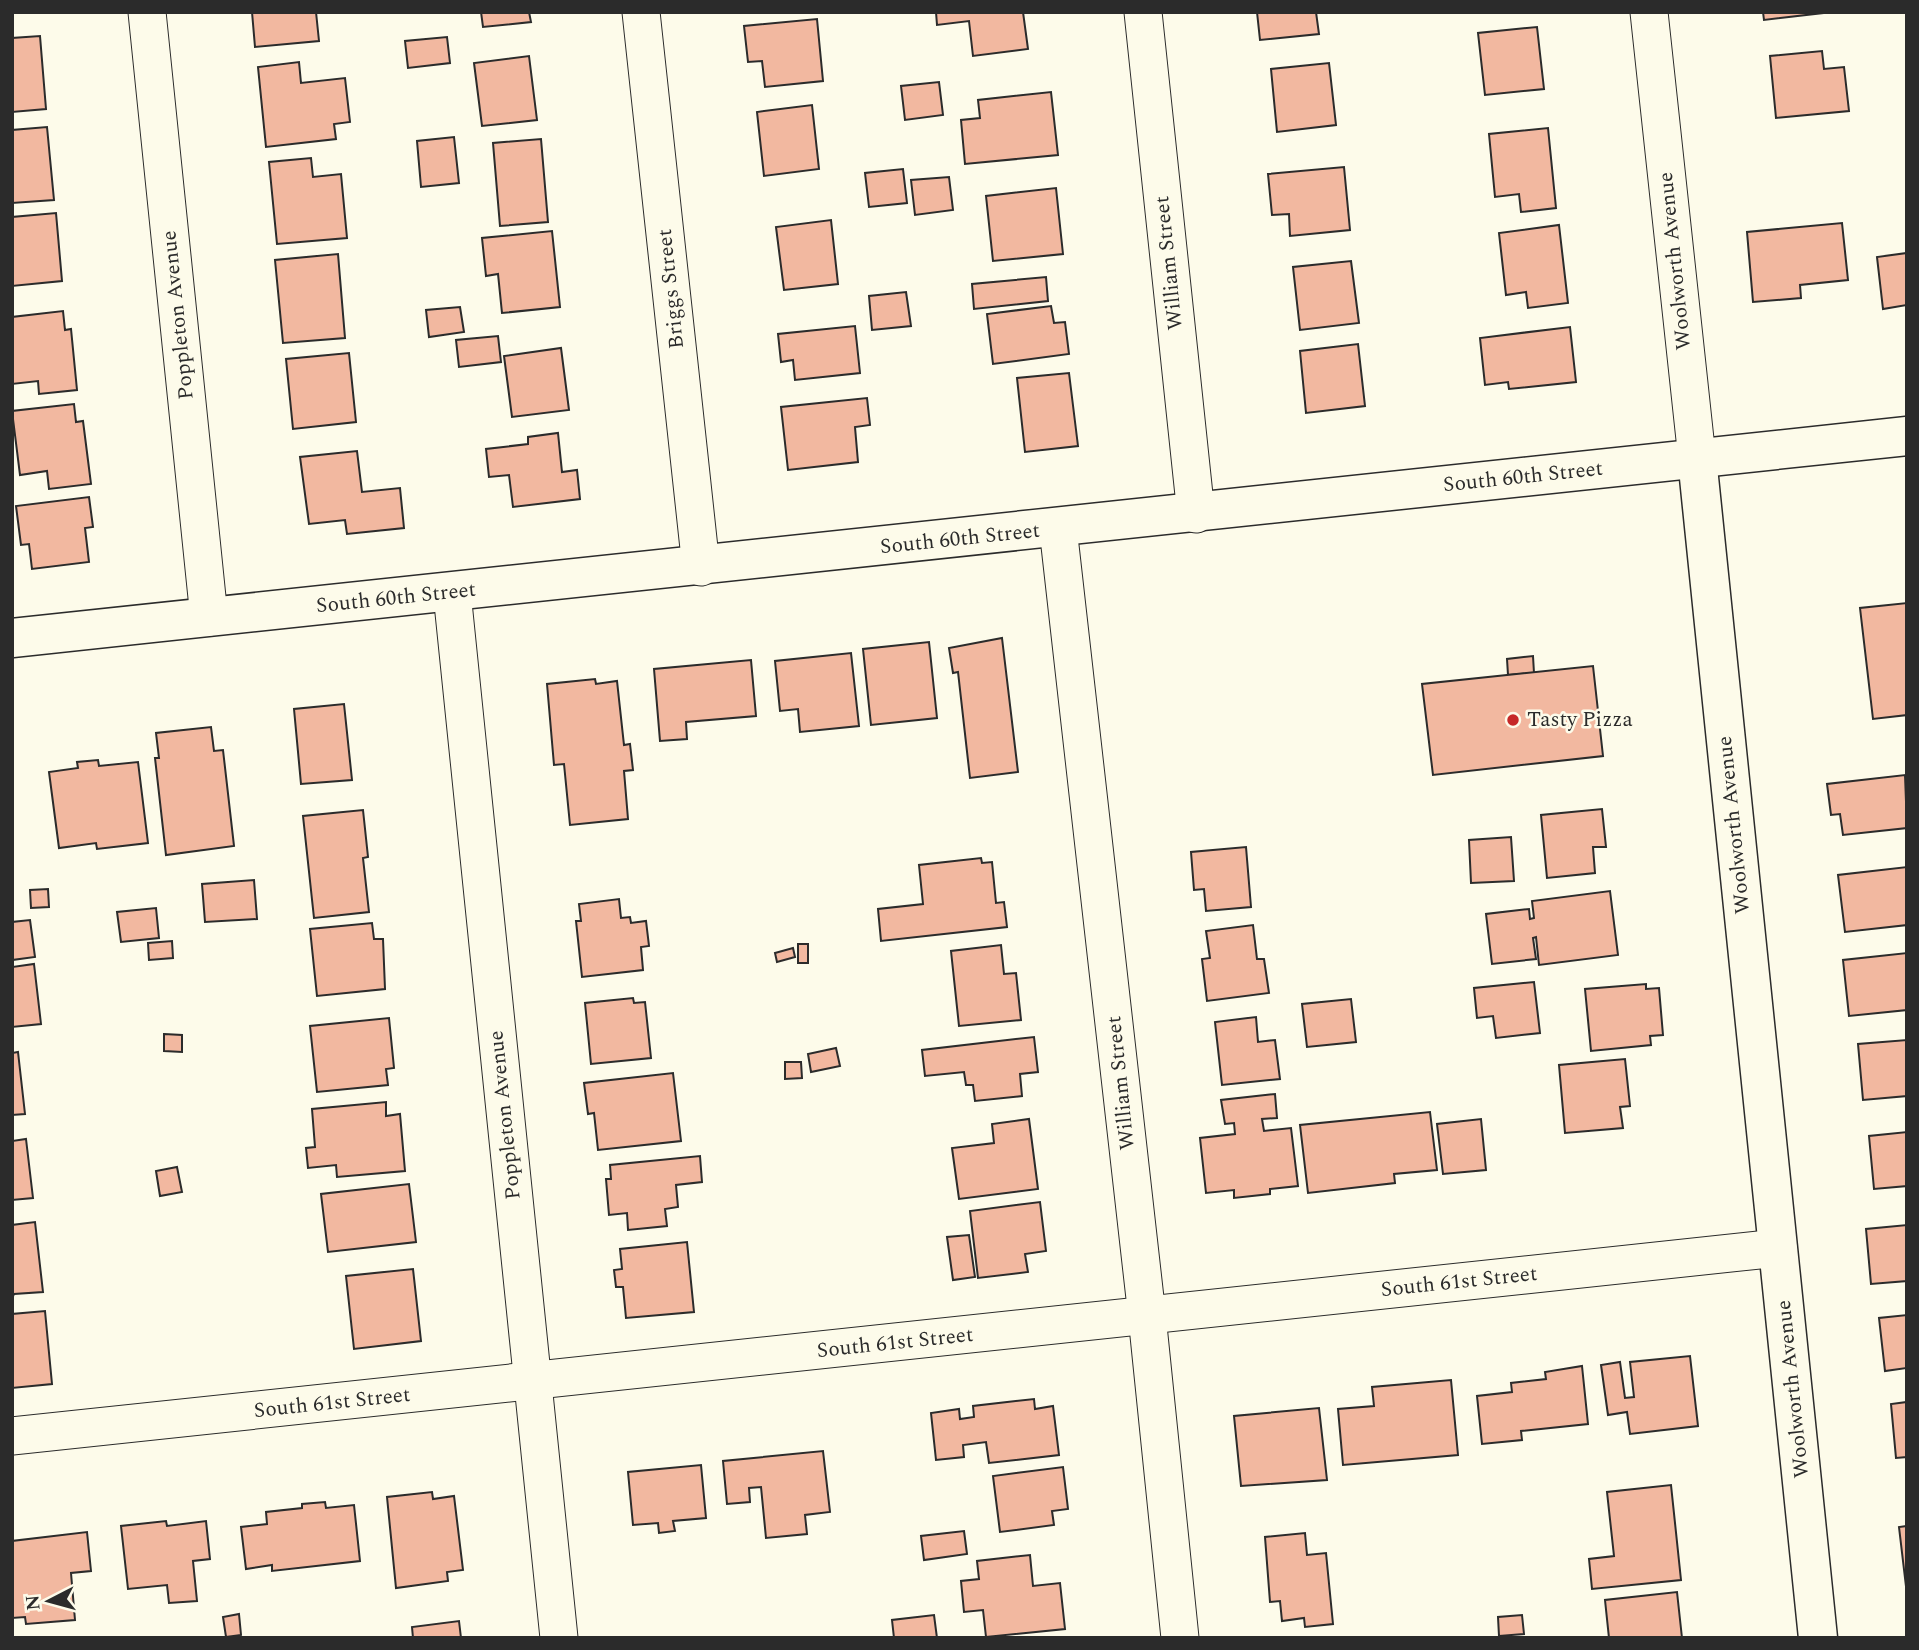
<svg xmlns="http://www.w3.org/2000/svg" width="1919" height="1650" viewBox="0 0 1919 1650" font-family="Spectral,serif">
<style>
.building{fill:#f2b8a0;stroke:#2b2b2b;stroke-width:2}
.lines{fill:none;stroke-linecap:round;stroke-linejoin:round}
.minor-casing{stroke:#2b2b2b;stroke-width:39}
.tertiary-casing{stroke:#2b2b2b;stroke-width:41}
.secondary-casing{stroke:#2b2b2b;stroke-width:41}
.minor{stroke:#fdfbea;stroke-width:37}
.tertiary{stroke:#fdfbea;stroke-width:38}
.secondary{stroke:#fdfbea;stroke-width:38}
.poi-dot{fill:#c62828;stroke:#fdfbea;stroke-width:2.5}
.labels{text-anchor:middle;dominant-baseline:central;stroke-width:5;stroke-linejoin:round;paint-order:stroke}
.street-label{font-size:21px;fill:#2b2b2b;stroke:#fdfbea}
.poi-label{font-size:21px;fill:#2b2b2b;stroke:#fdfbea;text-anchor:start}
</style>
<rect width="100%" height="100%" fill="#fdfbea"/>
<g class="building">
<polygon points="252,12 316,12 319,41 255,47"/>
<polygon points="481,12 529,12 531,22 483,27"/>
<polygon points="936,12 1023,12 1028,49 973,56 969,21 937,25"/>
<polygon points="1257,12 1316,12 1319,34 1260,40"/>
<polygon points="1763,12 1823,12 1823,13 1764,20"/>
<polygon points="817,19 823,81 765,87 762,61 748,62 744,26"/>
<polygon points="1537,27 1544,89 1485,95 1478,33"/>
<polygon points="40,36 46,109 12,112 12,38"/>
<polygon points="447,37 450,63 408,68 405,41"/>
<polygon points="1822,51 1824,69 1844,67 1849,111 1776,118 1770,56"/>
<polygon points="529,56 537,120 482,126 474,63"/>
<polygon points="299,62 301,83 345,78 350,122 334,124 336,139 266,147 258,67"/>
<polygon points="1329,63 1336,125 1277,132 1271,69"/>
<polygon points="939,82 943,115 905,120 901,86"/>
<polygon points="1051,92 1058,155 965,164 961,120 980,118 978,100"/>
<polygon points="812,105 819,169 764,176 757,112"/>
<polygon points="47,127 54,200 12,203 12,130"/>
<polygon points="1548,128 1556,208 1521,212 1519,194 1495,197 1489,134"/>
<polygon points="454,137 459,183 421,187 417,141"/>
<polygon points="541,139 548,222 500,226 493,143"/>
<polygon points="311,158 313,177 341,174 347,238 277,244 269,162"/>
<polygon points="1344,167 1350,230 1290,236 1289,214 1272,215 1268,174"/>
<polygon points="903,169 907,203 869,207 865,173"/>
<polygon points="949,177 953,210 915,215 911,180"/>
<polygon points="1056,188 1063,254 993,261 986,196"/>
<polygon points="56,213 62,281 12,286 12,217"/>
<polygon points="831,220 838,284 784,290 776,227"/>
<polygon points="1842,223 1848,280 1800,285 1801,298 1753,302 1747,232"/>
<polygon points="1559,225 1568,303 1528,308 1526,292 1506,295 1499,233"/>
<polygon points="552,231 560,307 502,313 498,274 486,276 482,238"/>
<polygon points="1907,253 1907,305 1883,309 1877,257"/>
<polygon points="338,254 345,338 283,343 275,260"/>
<polygon points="1351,261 1359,323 1300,330 1293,267"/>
<polygon points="1046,277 1048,301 974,309 972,284"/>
<polygon points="906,292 911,326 872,330 869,296"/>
<polygon points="1051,306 1054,323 1065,322 1069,354 993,364 987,314"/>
<polygon points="460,307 464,332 429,337 426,310"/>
<polygon points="63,311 65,330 71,329 77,390 39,394 38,381 12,384 12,317"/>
<polygon points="855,326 860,373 795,380 793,360 781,362 778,334"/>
<polygon points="1570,327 1576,382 1509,389 1508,382 1485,385 1480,338"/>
<polygon points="498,336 501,362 459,367 456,340"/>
<polygon points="1358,344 1365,406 1306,413 1300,351"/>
<polygon points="561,348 569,410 512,417 504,356"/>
<polygon points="349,353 356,422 293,429 286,359"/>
<polygon points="1069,373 1078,446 1025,452 1017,378"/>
<polygon points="867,398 870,425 855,427 858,462 788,470 781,407"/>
<polygon points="74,404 76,422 83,421 91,484 49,489 47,471 20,475 12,411"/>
<polygon points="558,433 562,472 577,470 580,499 513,507 509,475 489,477 486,449 528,444 528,437"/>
<polygon points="357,451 362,492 400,488 404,528 347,534 345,520 309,524 300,457"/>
<polygon points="89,497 93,527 85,528 89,562 32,569 29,544 21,545 16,506"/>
<polygon points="1907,603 1907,715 1873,719 1860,608"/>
<polygon points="1002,638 1018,772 970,778 958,672 953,673 949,648"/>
<polygon points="929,642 937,718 871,725 863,649"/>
<polygon points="851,653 859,726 800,732 798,709 780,711 775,661"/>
<polygon points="1533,656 1534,673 1508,675 1507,659"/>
<polygon points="751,660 756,716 686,722 687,739 660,741 654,669"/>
<polygon points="1593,666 1603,756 1433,775 1422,684"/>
<polygon points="595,679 596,684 617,681 624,745 630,744 633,770 624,771 628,819 570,825 564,764 554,765 547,684"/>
<polygon points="344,704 352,780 301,784 294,709"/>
<polygon points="211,727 214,751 223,750 234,846 166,855 155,758 159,758 156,733"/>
<polygon points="98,760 99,766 138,762 148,843 97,849 96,843 59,848 49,772 78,768 77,762"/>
<polygon points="1905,775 1907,828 1843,835 1840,814 1831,815 1827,784"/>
<polygon points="1602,809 1606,847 1593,847 1595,873 1547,878 1541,815"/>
<polygon points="363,810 368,857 363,858 369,912 314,918 303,816"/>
<polygon points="1511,837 1514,881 1471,883 1469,840"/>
<polygon points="1246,847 1251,907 1206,911 1204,889 1194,890 1191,852"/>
<polygon points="981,858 982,863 992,862 996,903 1004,902 1007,927 881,941 878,909 923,904 919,865"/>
<polygon points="1907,867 1907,925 1845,932 1838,875"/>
<polygon points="254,880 257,919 205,922 202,884"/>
<polygon points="48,889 49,907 31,908 30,890"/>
<polygon points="1610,891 1618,955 1539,965 1536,937 1533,938 1536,959 1492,964 1486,914 1529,909 1530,919 1534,918 1532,901"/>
<polygon points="619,899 621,918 630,917 631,923 646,921 649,946 641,947 643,970 582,977 576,921 581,921 579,904"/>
<polygon points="156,908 159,938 121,942 117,912"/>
<polygon points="30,920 35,957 12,960 12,922"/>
<polygon points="372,923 374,939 383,939 385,989 317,996 310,929"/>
<polygon points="1253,925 1257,959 1264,959 1269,993 1207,1001 1202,959 1210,958 1206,931"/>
<polygon points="172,941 173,958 149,960 148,943"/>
<rect x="798" y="944" width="10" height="19"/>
<polygon points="1001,945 1004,974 1016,973 1021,1020 959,1026 951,951"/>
<polygon points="793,948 795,957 777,962 775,953"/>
<polygon points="1907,953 1907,1010 1849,1016 1843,960"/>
<polygon points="34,964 41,1024 12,1027 12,967"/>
<polygon points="1534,982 1540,1033 1496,1038 1493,1016 1477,1018 1474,988"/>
<polygon points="1646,984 1646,989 1659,988 1663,1035 1650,1036 1651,1045 1591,1051 1585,989"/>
<polygon points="633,998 634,1003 645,1002 651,1058 591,1064 585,1003"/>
<polygon points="1351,999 1356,1042 1307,1047 1302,1004"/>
<polygon points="1256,1017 1258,1042 1275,1040 1280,1079 1222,1085 1215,1022"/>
<polygon points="389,1018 394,1068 386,1069 388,1085 317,1092 310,1026"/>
<polygon points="164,1034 182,1035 182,1052 164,1051"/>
<polygon points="1034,1037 1038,1072 1020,1074 1022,1096 975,1101 973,1085 966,1085 964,1072 925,1076 922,1050"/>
<polygon points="1907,1040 1907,1096 1863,1100 1858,1044"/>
<polygon points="836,1048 840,1066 811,1072 808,1054"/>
<polygon points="18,1052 25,1114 12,1115 12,1053"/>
<polygon points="1625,1059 1630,1106 1620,1107 1623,1128 1565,1133 1559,1065"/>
<polygon points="785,1062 801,1062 802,1078 785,1079"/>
<polygon points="673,1073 681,1141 598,1150 594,1113 588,1114 584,1083"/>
<polygon points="1275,1094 1277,1118 1262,1119 1264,1131 1291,1128 1298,1186 1270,1189 1270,1194 1234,1198 1234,1190 1206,1193 1200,1138 1235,1134 1234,1123 1225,1124 1221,1100"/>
<polygon points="386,1102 386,1116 400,1114 405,1171 337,1177 336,1165 308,1168 306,1148 315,1147 312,1109"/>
<polygon points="1430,1112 1437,1170 1394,1174 1395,1183 1308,1193 1300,1125"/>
<polygon points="1029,1119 1038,1189 959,1199 952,1148 994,1143 992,1124"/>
<polygon points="1481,1119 1486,1170 1443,1174 1437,1124"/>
<polygon points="1907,1132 1907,1186 1874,1189 1869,1136"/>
<polygon points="26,1139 33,1198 12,1200 12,1141"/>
<polygon points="700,1156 702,1182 676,1185 678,1207 665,1209 667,1226 628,1230 627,1213 609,1215 606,1179 611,1179 610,1165"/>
<polygon points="177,1167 182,1192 160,1196 156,1171"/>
<polygon points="409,1184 416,1242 328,1252 321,1194"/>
<polygon points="1040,1202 1046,1251 1025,1254 1028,1272 978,1278 970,1211"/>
<polygon points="35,1222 43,1292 14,1294 12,1299 12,1225"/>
<polygon points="1907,1225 1907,1281 1871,1284 1866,1229"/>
<polygon points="969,1235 975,1277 953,1280 947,1237"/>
<polygon points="687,1242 694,1312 626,1318 623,1287 616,1287 614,1270 622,1269 620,1249"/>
<polygon points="413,1269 421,1341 354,1349 346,1276"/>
<polygon points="45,1311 52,1384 12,1388 12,1314"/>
<polygon points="1907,1315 1907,1368 1885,1371 1879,1318"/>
<polygon points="1690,1356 1698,1426 1630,1434 1627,1412 1608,1415 1601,1365 1620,1362 1625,1398 1634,1397 1630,1362"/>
<polygon points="1582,1366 1588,1424 1521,1431 1522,1440 1482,1444 1477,1396 1512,1392 1511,1383 1546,1379 1545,1372"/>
<polygon points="1451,1380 1458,1455 1343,1465 1338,1409 1374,1406 1372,1387"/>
<polygon points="1034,1399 1035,1409 1053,1406 1059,1455 989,1463 986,1442 963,1445 964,1457 936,1460 931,1413 959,1409 960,1419 974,1417 973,1406"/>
<polygon points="1907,1402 1907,1457 1896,1458 1891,1404"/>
<polygon points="1319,1408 1327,1480 1241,1486 1234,1416"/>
<polygon points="823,1451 830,1512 805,1515 807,1534 766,1538 761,1487 749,1488 750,1502 727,1504 723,1461"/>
<polygon points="701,1465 706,1518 673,1521 675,1531 659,1533 658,1523 633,1525 628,1472"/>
<polygon points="1063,1467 1068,1509 1052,1511 1054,1525 1000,1532 993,1476"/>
<polygon points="1671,1485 1681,1580 1592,1589 1589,1559 1614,1556 1607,1492"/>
<polygon points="432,1492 433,1499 454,1496 463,1570 447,1572 448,1581 396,1588 387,1497"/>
<polygon points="325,1502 326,1508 354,1505 360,1561 272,1571 272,1565 246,1569 241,1527 267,1524 266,1512 302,1508 302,1504"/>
<polygon points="166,1521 167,1526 206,1521 210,1559 193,1561 197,1601 169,1603 167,1585 128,1589 121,1526"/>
<polygon points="1907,1526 1907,1595 1899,1527"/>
<polygon points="964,1531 967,1554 924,1560 921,1536"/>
<polygon points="87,1532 91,1571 71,1573 75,1620 26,1624 25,1617 12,1618 12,1541"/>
<polygon points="1305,1533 1307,1555 1326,1553 1333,1624 1305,1627 1304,1618 1282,1621 1280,1601 1270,1602 1265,1537"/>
<polygon points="1030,1555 1033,1586 1060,1583 1065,1629 986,1637 983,1610 964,1612 961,1581 979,1579 977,1561"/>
<polygon points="1677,1592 1682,1638 1609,1638 1605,1600"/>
<polygon points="239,1614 241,1635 226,1637 223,1617"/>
<polygon points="934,1615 937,1638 894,1638 892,1620"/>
<polygon points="1522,1615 1524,1634 1499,1636 1498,1617"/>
<polygon points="459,1621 461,1638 413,1638 412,1627"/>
</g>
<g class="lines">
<g class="minor-casing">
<g id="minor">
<polyline points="147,12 209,617"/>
<polyline points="641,12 701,567"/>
<polyline points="1143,12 1196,514"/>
<polyline points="1649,12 1697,458"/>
<polyline points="1058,528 1147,1316 1180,1638"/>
<polyline points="452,593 559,1638"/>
<polyline points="12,1436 1778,1248"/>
</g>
</g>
<g class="tertiary-casing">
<polyline id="tertiary" points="1697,458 1818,1638"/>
</g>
<g class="secondary-casing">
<polyline id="secondary" points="12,638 1907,436"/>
</g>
<use href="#minor" class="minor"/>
<use href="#tertiary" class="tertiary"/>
<use href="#secondary" class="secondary"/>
</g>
<circle class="poi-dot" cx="1513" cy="720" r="7"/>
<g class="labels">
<g class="street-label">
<text transform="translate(1675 261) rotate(-96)">Woolworth Avenue</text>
<text transform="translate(1169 263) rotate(-96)">William Street</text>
<text transform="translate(671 289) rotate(-96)">Briggs Street</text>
<text transform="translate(178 315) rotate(-96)">Poppleton Avenue</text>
<text transform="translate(1523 477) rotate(-6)">South 60th Street</text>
<text transform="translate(960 539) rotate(-6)">South 60th Street</text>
<text transform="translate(396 598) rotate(-6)">South 60th Street</text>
<text transform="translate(1734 825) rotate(-96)">Woolworth Avenue</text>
<text transform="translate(1121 1083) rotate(-96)">William Street</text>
<text transform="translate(505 1115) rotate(-96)">Poppleton Avenue</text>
<text transform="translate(1459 1282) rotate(-6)">South 61st Street</text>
<text transform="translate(895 1343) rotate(-6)">South 61st Street</text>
<text transform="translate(1793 1389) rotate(-96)">Woolworth Avenue</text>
<text transform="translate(332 1403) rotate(-6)">South 61st Street</text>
</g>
<g class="poi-label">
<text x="1527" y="720">Tasty Pizza</text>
</g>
</g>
<rect width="1919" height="1650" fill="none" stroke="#2b2b2b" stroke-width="28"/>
<g transform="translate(49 1601) rotate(264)" stroke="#fdfbea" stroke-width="5" paint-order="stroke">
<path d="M0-5L12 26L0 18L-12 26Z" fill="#2b2b2b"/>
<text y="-10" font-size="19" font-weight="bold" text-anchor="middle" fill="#2b2b2b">N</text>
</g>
</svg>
